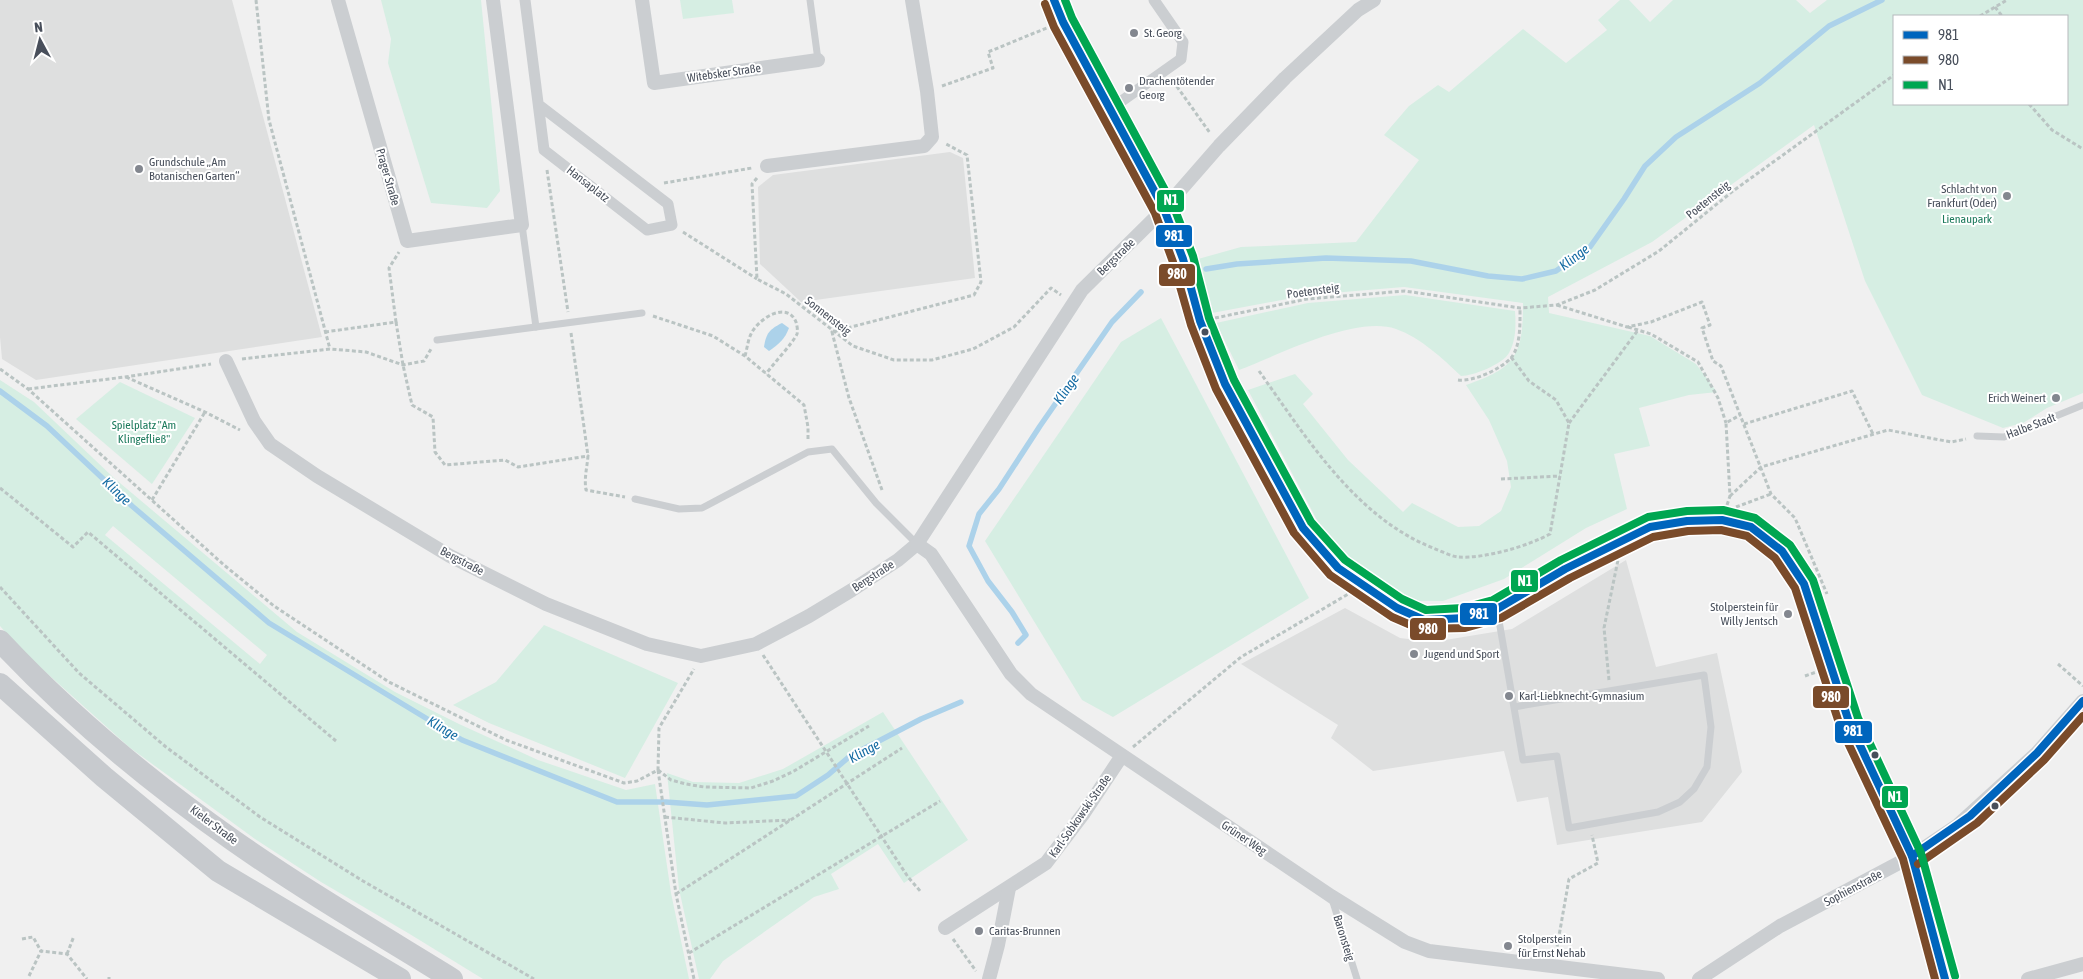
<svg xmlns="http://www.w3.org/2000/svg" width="2083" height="979" viewBox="0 0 2083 979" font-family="'Asap Condensed',sans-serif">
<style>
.education{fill:#dedfdf}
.green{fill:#d6eee3;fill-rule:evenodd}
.water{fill:#acd2ea}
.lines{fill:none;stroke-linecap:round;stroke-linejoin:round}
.stream{stroke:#acd2ea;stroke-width:5.5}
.path{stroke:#bac4c3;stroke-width:3;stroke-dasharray:4 2.5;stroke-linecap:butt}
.service{stroke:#cbced1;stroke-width:7}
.pedestrian{stroke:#cbced1;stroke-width:11}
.minor{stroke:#cbced1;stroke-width:14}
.primary{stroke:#c7cace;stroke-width:22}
.bus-1-casing{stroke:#fff;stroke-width:11}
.bus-2-casing{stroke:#fff;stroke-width:11}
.bus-3-casing{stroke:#fff;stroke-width:11}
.bus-1{stroke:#0065bd;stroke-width:8}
.bus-2{stroke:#7a4b2a;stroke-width:8}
.bus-3{stroke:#00a651;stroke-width:8}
.poi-dot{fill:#83878f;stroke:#fff;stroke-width:2}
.bus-dot{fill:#484f5b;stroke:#fff;stroke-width:2}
.labels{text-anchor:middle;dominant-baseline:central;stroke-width:4;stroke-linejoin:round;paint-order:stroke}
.poi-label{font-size:12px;fill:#484f5b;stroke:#fff;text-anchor:start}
.street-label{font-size:12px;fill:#484f5b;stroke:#fff}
.park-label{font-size:12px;fill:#1c7a5c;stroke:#fff}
.water-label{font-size:14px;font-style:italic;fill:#146ba3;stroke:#fff}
.line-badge{stroke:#fff;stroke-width:2}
.badge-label{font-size:14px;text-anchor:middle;font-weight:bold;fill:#fff}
</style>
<rect width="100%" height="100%" fill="#f0f0f0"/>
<g class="education">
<polygon points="0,0 232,0 322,337 36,380 2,359 0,337"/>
<polygon points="950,152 963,158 975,278 801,302 760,264 758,187 773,175"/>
<polygon points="1626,560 1656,667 1717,653 1742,772 1702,822 1557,845 1548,797 1517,802 1504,751 1373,771 1331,738 1338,725 1241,664 1345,608 1400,638 1433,642 1512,629"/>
</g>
<g class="green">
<polygon points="381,0 481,0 500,191 487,208 431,203 388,63 391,39"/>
<polygon points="680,0 732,0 734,13 683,19"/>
<path d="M1620,0h9l21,22 23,-22h123l14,13 17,-13h256v393l-36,15 -24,15 -20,5 -81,-33 -57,-114 -51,-156 -162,117 -104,55 1,16 101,23 46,28 21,28 -28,3 -50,13 11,38 -36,8 13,55 -41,19 -82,51 -61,22h-43l-55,-39 -27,-40 -70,-132 47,-16 18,20 -10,10 45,56 55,52 9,-9 46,24 21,-1 22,-15 10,-24 -4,-26 -18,-41 -23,-35c50,-17 57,-30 57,-82l-119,-16 -96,8 -96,18 -14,-54 43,-12 115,-5 63,-82 -35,-25 25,-29 29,-21 11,7 74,-63 43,34 41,-33 -9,-10zM1894,16h173v88h-173z"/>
<path d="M1405,295l110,16c1,14 1,30 -6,42 -6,11 -36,23 -48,23 -19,-18 -40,-38 -65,-47 -41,-14 -117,26 -157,41l-23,-47 92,-20z"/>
<polygon points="1161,318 1309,598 1113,717 1082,700 985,541 1121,342"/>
<path d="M0,380l34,22 80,76 183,154 98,60 64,32 79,36 88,30 29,-6 16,109 18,86h-206l-75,-46 -87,-51 -66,-43 -126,-92 -108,-97 -21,-24zM113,526l154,129 -7,9 -155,-129z"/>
<polygon points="120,382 195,418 152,484 76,419"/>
<polygon points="544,625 678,683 625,778 489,723 453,705 496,682"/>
<polygon points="883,712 968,840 904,883 878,844 831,874 839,889 814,897 723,961 710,979 699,979 679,889 667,773 693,782 739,783 783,769"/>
</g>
<path class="water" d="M782,323l7,5c-4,11 -10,16 -20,23l-5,-4c2,-14 6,-18 18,-24z"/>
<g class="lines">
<g class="stream">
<polyline points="1206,269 1237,264 1326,258 1411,261 1488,276 1522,279 1556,271 1590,247 1624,199 1645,166 1676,137 1760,83 1829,26 1882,0"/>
<polyline points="0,391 47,426 132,506 269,623 462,740 617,802 666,802 707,805 796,796 828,775 850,756 921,719 961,702"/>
<polyline points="1018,643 1026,635 1012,612 988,581 969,546 979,514 999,489 1040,426 1112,322 1141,292"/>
</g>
<g class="path">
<polyline points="256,0 269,120 330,349"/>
<polyline points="1995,7 2002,16"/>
<polyline points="1980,16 2007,0"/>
<polyline points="1173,81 1210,133"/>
<polyline points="942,86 993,68 988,52 1049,27"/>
<polyline points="2029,104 2052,130 2083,149"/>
<polyline points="547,170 568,312"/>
<polyline points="757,178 752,184 757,279 786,294 853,346 894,360 932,360 973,349 1014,327 1051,288 1061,295"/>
<polyline points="664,183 752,168"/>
<polyline points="683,232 757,279"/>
<polyline points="1557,305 1627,327 1651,322 1702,302 1710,325 1702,328 1713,361 1721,366 1771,494 1795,518 1827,594"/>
<polyline points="653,316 713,336 745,356 804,405 808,427 808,440"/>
<polyline points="1215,318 1307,299 1405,291 1520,308 1557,305 1595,290 1659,251 1733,191 1894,75"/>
<path d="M396,322l7,43 9,40 21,12 2,35 10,13 60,-5 13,7 70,-11c-1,12 -4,22 -2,34l39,7"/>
<polyline points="1628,327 1651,334 1698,362 1718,398 1726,423"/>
<polyline points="325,332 396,322 389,268 399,252"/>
<polyline points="571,333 588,456"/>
<path d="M745,356c2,-7 3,-16 6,-22 7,-15 36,-34 45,-12 1,3 2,9 1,12 -4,9 -24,30 -31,40"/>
<polyline points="242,359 330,349 366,352 403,365 424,361 431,349"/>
<polyline points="0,369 28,389 224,565 274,606 389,682 506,740 624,783 637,781 658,770 659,728 694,669"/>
<path d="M1259,371c47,66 96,146 174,177 8,3 17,8 25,9 26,2 70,-11 92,-23l19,-111 -13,-23 -27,-19 -18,-24"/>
<polyline points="126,377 205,412 240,430"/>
<path d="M1458,380c15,2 43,-11 53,-22 10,-12 9,-36 9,-50"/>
<polyline points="28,389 125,377 211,364"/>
<polyline points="1569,423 1638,330"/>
<polyline points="1744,424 1852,391 1873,434"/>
<polyline points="1501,479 1560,476"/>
<polyline points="0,488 73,547 88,532 336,741"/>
<polyline points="882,490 849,398 832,332 974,295 981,282 967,155 946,144"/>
<polyline points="1730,496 1761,467 1888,430 1951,442 1966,439"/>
<polyline points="152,500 205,412"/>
<polyline points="1727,505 1730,496 1726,423 1740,415"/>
<polyline points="1736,507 1771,494"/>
<polyline points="0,587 79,673 166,747 260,817 363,881 534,979"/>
<polyline points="763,655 908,877 921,892"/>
<polyline points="2058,664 2083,686"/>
<polyline points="1805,676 1819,671"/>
<polyline points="1609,680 1604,628 1618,560"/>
<polyline points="1133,747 1241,657 1350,593"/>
<polyline points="658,770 671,780 686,784 704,787 751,788 773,781 794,771 869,726"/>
<polyline points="658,770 676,894 694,979"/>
<polyline points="665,817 725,823 790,820"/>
<polyline points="676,894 902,748"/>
<polyline points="22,939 33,937 41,951"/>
<polyline points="953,939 976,971"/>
<polyline points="689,953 940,801"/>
<polyline points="1556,953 1569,879 1598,863 1592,835"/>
<polyline points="67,954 74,936"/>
<polyline points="29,976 41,951 67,954 87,979"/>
<polyline points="109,977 109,979"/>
</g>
<g class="service">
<polyline points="810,0 818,60"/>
<polyline points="522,225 536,327"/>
<polyline points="437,340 642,313"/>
<polyline points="1977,436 2004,437 2083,405"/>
<polyline points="635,499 679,509 702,508 808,452 832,449 876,503 917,544"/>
<polyline points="1497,609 1523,760 1557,756 1569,828 1658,812 1680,802 1694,789 1707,767 1711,727 1704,675 1514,707"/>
<polyline points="1332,899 1357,979"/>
</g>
<g class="pedestrian">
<polyline points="525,0 544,150 647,230 672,225 668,204 539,105"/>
<polyline points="1109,110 1181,59 1183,42 1154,0"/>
</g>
<g class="minor">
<polyline points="338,0 407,241 522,225 493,0"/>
<polyline points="642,0 654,83 818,60"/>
<polyline points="1054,0 1063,22 1164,209 1183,259 1200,321 1225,384 1303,528 1338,568 1397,608 1424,620 1465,618 1497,609 1565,569 1650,527 1687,521 1722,520 1751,527 1782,551 1804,584 1824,641 1849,722 1912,856 1945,979"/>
<polyline points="767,166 924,146 932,137 927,91 912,0"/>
<polyline points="226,361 254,421 270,444 317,476 450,556 546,604 647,644 701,656 756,644 809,616 852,590 898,560 917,544 1082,290 1164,209 1219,146 1285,78 1358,10 1374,0"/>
<polyline points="917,544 931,554 1011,674 1031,694 1331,896 1405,942 1429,951 1658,979"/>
<polyline points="945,928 1046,863 1084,813 1121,757"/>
<polyline points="989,979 998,945 1009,888"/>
<polyline points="1699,979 1780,926 1912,856 1958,825 2037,753 2083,701"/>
<polyline points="2028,979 2083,964"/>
</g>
<g class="primary">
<path d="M0,641c70,75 150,141 234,200 70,49 145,93 218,138"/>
<polyline points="0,684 104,777 218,871 400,979"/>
</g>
<g class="bus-1-casing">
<g id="bus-1">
<polyline points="1054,0 1063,22 1164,209 1183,259 1200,321 1225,384 1303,528 1338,568 1397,608 1424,620 1465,618 1497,609 1565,569 1650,527 1687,521 1722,520 1751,527 1782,551 1804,584 1849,722 1912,856 1945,979"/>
<polyline points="1912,856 1970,816 2037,753 2083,701"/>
</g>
</g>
<g class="bus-2-casing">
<g id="bus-2">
<polyline points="1045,4 1054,27 1155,213 1173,262 1191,325 1216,389 1294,533 1330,575 1392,617 1420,629 1465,628 1501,618 1570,578 1653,537 1688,531 1721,530 1747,536 1775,558 1795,588 1840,726 1903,859 1935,979"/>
<polyline points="1918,864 1977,823 2044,760 2083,716"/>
</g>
</g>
<g class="bus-3-casing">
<polyline id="bus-3" points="1065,0 1072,18 1173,205 1193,256 1209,318 1234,380 1311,522 1345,560 1402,599 1426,610 1463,608 1493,600 1561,560 1648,517 1687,511 1723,510 1755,518 1790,545 1813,580 1858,718 1921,853 1955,976"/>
</g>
<use href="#bus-1" class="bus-1"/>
<use href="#bus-2" class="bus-2"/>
<use href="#bus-3" class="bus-3"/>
</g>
<g class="poi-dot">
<circle cx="1134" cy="33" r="5"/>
<circle cx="1129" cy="88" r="5"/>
<circle cx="139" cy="169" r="5"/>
<circle cx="2007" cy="196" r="5"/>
<circle cx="2056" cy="398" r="5"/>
<circle cx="1788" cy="614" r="5"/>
<circle cx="1414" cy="654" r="5"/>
<circle cx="1509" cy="696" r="5"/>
<circle cx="979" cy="931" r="5"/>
<circle cx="1508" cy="946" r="5"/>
</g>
<g class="bus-dot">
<circle cx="1205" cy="332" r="4.5"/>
<circle cx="1875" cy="755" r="4.5"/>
<circle cx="1995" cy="806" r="4.5"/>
</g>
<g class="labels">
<g class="poi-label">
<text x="1144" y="33">St. Georg</text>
<text x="1139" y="81">Drachentötender<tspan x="1139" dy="14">Georg</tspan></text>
<text x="149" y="162">Grundschule „Am<tspan x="149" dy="14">Botanischen Garten“</tspan></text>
<text x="1997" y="189" text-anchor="end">Schlacht von<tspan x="1997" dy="14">Frankfurt (Oder)</tspan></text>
<text x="2046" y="398" text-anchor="end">Erich Weinert</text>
<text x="1778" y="607" text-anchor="end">Stolperstein für<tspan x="1778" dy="14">Willy Jentsch</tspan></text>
<text x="1424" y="654">Jugend und Sport</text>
<text x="1519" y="696">Karl-Liebknecht-Gymnasium</text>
<text x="989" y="931">Caritas-Brunnen</text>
<text x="1518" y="939">Stolperstein<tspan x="1518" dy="14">für Ernst Nehab</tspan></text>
</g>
<g class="street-label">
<text transform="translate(724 73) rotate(-8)">Witebsker Straße</text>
<text transform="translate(388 177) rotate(74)">Prager Straße</text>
<text transform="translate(588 184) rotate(38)">Hansaplatz</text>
<text transform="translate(1708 200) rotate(-39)">Poetensteig</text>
<text transform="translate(1116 257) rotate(-44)">Bergstraße</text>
<text transform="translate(1313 291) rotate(-8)">Poetensteig</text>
<text transform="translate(828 316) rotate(38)">Sonnensteig</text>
<text transform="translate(2031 426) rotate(-21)">Halbe Stadt</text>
<text transform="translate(462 561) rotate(28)">Bergstraße</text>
<text transform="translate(873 576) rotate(-33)">Bergstraße</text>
<text transform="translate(1080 816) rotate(-55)">Karl-Sobkowski-Straße</text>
<text transform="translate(214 825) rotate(37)">Kieler Straße</text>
<text transform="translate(1244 838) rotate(34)">Grüner Weg</text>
<text transform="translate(1853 888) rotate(-28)">Sophienstraße</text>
<text transform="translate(1344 938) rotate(73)">Baronsteig</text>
</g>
<g class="park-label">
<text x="1967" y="219">Lienaupark</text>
<text x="144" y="425">Spielplatz "Am<tspan x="144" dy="14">Klingefließ"</tspan></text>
</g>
<g class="water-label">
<text transform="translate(1574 257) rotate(-37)">Klinge</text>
<text transform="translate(1066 389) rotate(-55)">Klinge</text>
<text transform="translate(117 491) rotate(43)">Klinge</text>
<text transform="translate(443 728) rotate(31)">Klinge</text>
<text transform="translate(864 751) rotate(-29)">Klinge</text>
</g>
</g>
<g class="line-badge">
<rect x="1156" y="189" width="29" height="24" rx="5" fill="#00a651"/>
<rect x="1155" y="224" width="38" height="24" rx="5" fill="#0065bd"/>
<rect x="1158" y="263" width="38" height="24" rx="5" fill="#7a4b2a"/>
<rect x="1510" y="569" width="29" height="24" rx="5" fill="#00a651"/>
<rect x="1459" y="602" width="39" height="24" rx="5" fill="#0065bd"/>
<rect x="1409" y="617" width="38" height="24" rx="5" fill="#7a4b2a"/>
<rect x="1812" y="685" width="38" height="24" rx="5" fill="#7a4b2a"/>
<rect x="1834" y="720" width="39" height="24" rx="5" fill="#0065bd"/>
<rect x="1881" y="785" width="28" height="24" rx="5" fill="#00a651"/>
</g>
<g class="badge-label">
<text x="1171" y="205">N1</text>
<text x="1174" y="241">981</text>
<text x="1177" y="279">980</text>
<text x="1525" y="586">N1</text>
<text x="1479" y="619">981</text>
<text x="1428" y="634">980</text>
<text x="1831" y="702">980</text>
<text x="1853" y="736">981</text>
<text x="1895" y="802">N1</text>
</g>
<rect x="1893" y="15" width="175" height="90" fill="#ffffff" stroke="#b6b9bd"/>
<rect x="1903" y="31" width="25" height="8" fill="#0065bd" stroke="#b6b9bd"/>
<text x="1938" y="40" font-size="15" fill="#484f5b">981</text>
<rect x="1903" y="56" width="25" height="8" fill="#7a4b2a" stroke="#b6b9bd"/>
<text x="1938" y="65" font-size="15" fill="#484f5b">980</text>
<rect x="1903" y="81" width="25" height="8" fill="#00a651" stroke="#b6b9bd"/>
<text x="1938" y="90" font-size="15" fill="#484f5b">N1</text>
<g transform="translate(40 40) rotate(353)" stroke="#ffffff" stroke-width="4" paint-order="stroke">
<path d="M0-4L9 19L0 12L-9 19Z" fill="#484f5b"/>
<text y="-8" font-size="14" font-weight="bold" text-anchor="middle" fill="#484f5b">N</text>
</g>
</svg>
